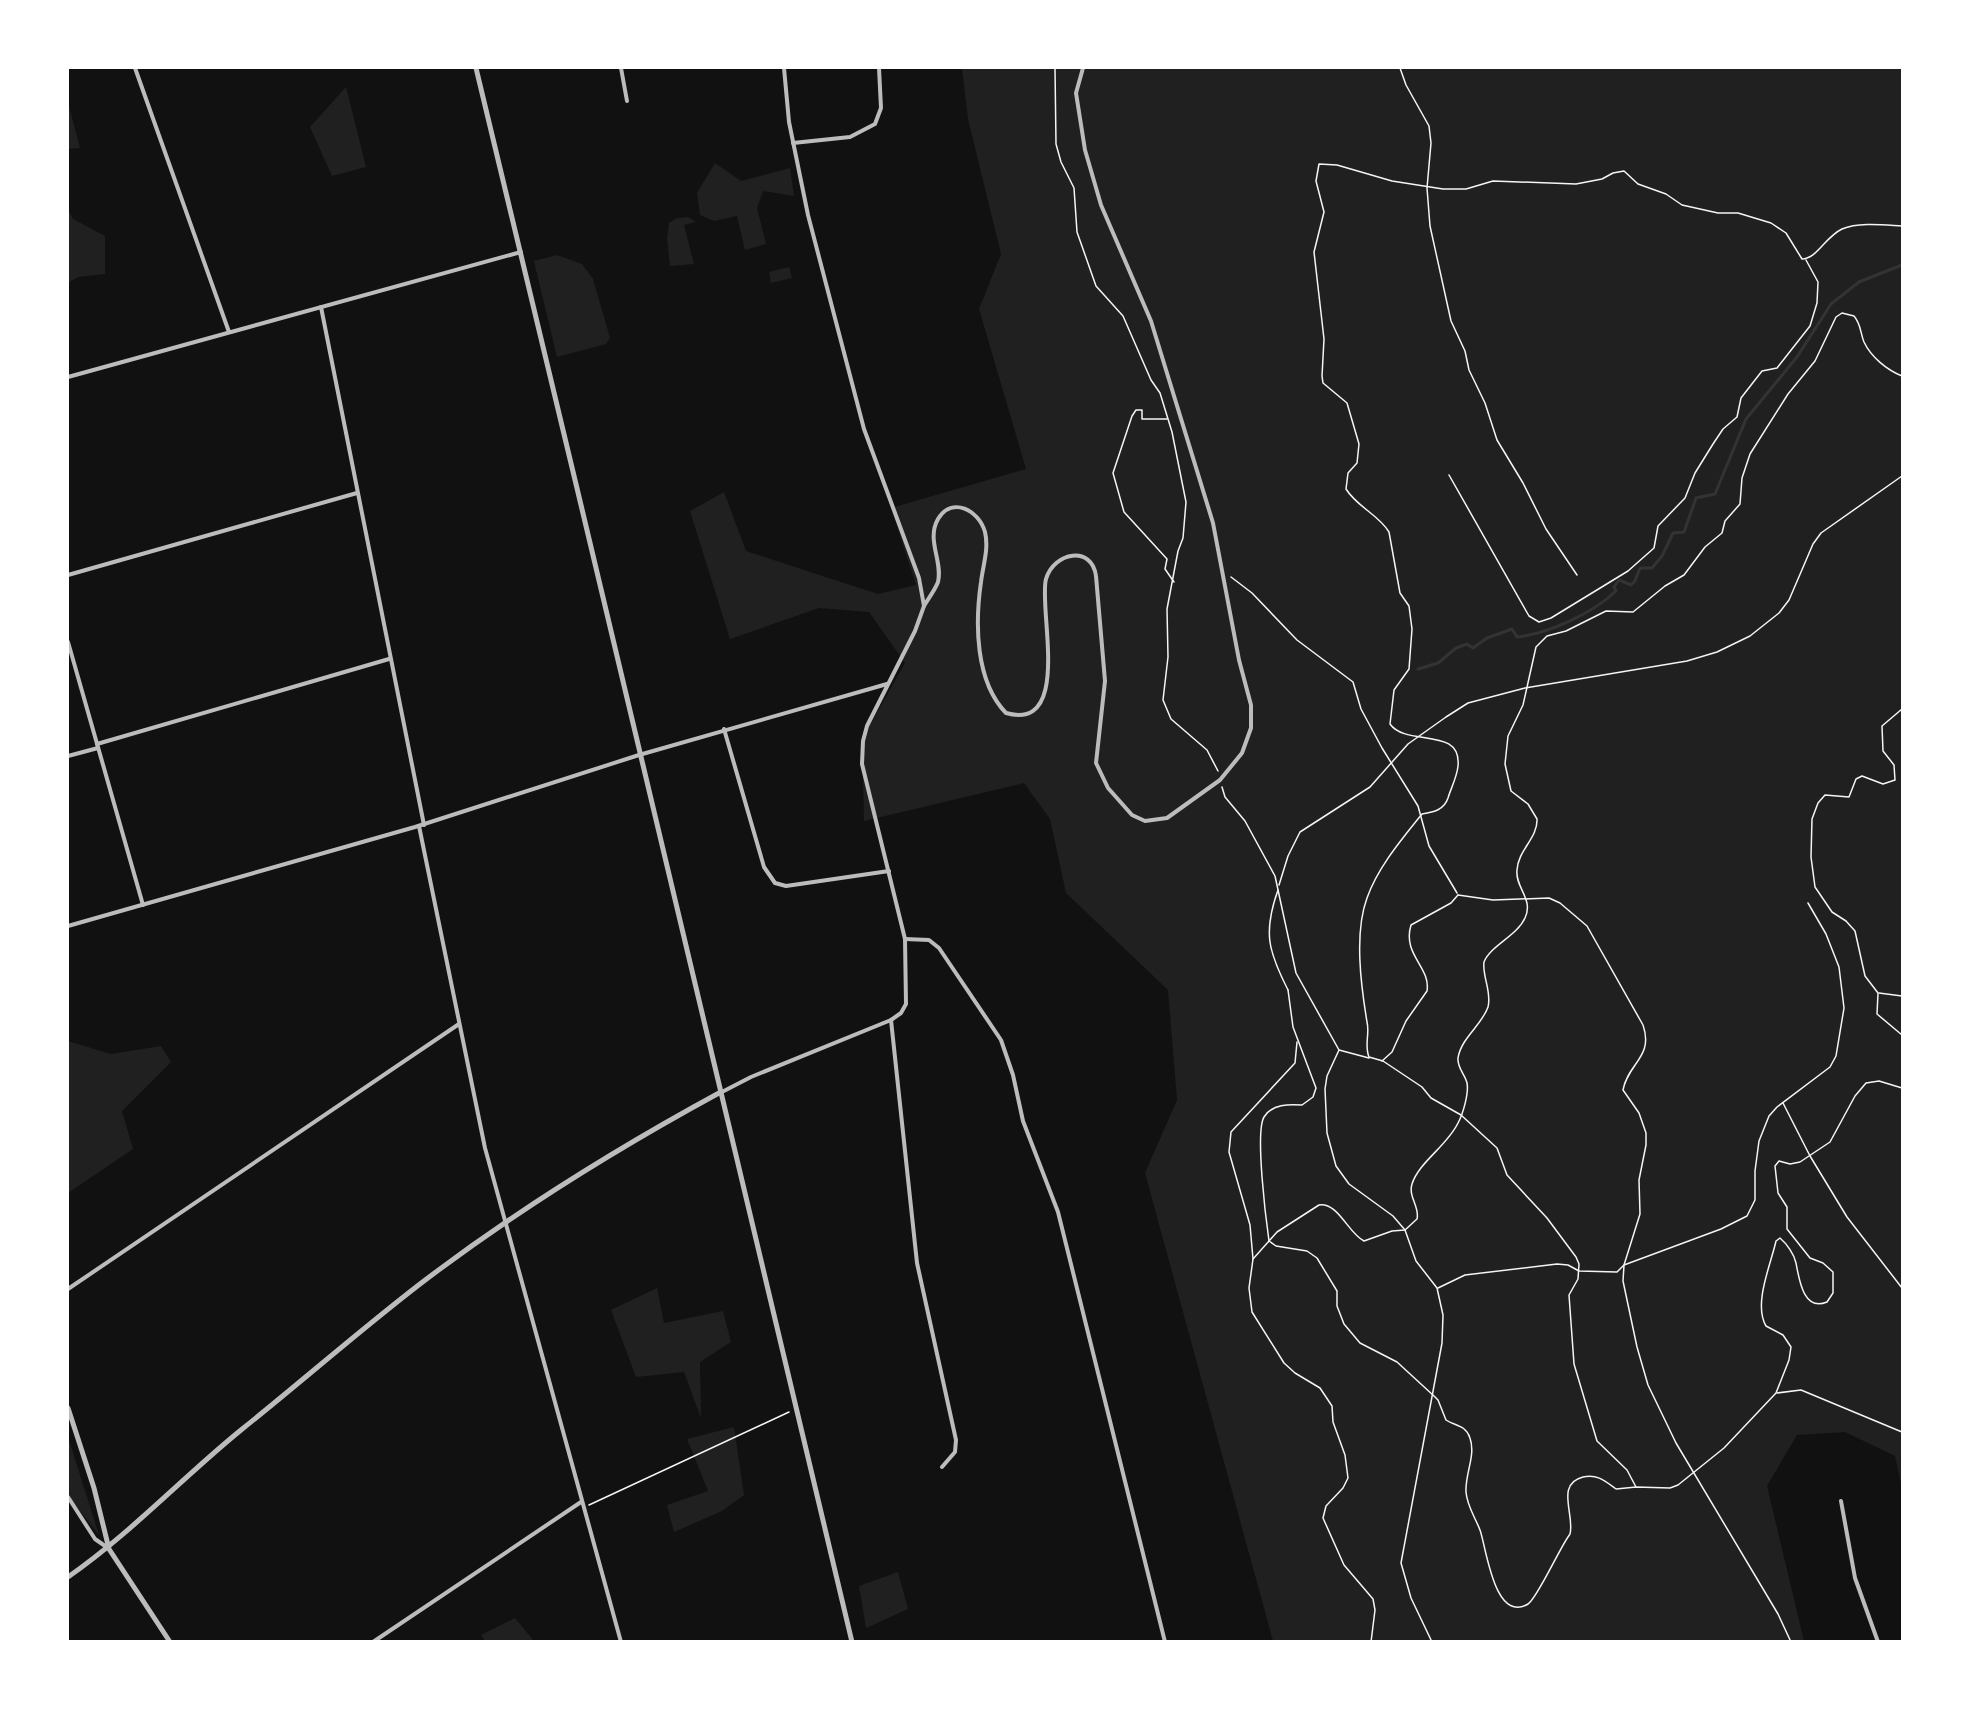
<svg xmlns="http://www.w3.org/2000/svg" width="1970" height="1709" viewBox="0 0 1970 1709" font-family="Overpass,sans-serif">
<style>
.green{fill:#202020}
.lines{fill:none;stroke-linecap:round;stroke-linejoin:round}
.stream{stroke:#333;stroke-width:3}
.path{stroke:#f5f5f5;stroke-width:1.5}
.minor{stroke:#bcbcbc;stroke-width:4}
.tertiary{stroke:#bcbcbc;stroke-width:5}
</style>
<rect width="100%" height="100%" fill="#111"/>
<g class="green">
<polygon points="962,68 1902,68 1902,1488 1895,1456 1845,1432 1797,1435 1767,1486 1804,1641 1273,1641 1145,1173 1177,1100 1168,990 1066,893 1050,819 1024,783 864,821 862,739 905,663 869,612 819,608 730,639 690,511 724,492 746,551 878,594 916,585 891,508 1026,469 979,309 1001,254 968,119"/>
<polygon points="346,87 366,167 332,176 310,127"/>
<polygon points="68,102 80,148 68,149"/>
<polygon points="715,163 741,181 790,168 794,196 763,191 757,208 766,244 745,250 737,216 714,221 700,215 697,193"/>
<polygon points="68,209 73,219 105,236 105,274 78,277 68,283"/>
<polygon points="688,217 696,222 684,225 694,264 670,266 667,238 669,223 677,218"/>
<polygon points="557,255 582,264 593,279 610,338 606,344 557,357 534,261"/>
<polygon points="789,267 792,278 771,283 769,272"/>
<polygon points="68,1041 111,1054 161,1046 171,1062 122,1111 133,1149 68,1193"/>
<polygon points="657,1288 664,1323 723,1311 731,1342 700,1362 701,1418 684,1372 636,1377 611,1310"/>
<polygon points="734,1427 744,1495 722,1511 674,1532 667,1505 708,1491 687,1439"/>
<polygon points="68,1437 99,1535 68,1496"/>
<polygon points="898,1572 908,1609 866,1628 859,1586"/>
<polygon points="515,1618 534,1641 485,1641 481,1635"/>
</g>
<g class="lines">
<path class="stream" d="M1418,669l20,-6 18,-15 11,-4 6,4 14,-10 25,-9 5,8c31,-3 76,-24 99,-46l-2,-4 5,-7 12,5 4,-4 5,-13h12l10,-12 11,-23 11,-1 12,-34 19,-4 31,-75 51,-62 34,-53 28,-22 43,-17"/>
<g class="path">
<polyline points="1055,68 1056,144 1061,162 1074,188 1077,232 1096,286 1123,316 1151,380 1160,393 1172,432 1186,502 1183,538 1178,551 1167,609 1168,657 1163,700 1171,719 1207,750 1218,771"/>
<polyline points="1400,68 1406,85 1429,126 1431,143 1427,188 1430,226 1451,321 1465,351 1469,370 1485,403 1497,440 1523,483 1546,529 1577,575"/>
<polyline points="1167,419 1142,419 1142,410 1136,410 1132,416 1113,473 1124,512 1167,559 1165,569 1174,582"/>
<polyline points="1449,475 1529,616 1539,622 1551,618 1628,571 1654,548 1658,526 1685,498 1695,473 1713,444 1723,429 1737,417 1741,398 1762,371 1777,368 1810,326 1817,303 1818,282 1806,260"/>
<polyline points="1231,577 1252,593 1297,640 1353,682 1361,709 1382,748 1418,806 1429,846 1457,893"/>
<polyline points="1902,709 1882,726 1883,751 1894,765 1895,780 1883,784 1862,776 1856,779 1849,797 1825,795 1818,803 1812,819 1811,857 1815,887 1832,912 1846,921 1855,931 1865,976 1878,993 1877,1014 1902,1035"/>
<polyline points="1222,787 1225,797 1245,821 1275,876 1296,973 1339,1050 1327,1076 1325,1089 1327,1133 1336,1166 1349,1184 1393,1216 1405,1230 1416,1261 1437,1288 1443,1315 1442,1343 1401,1563 1411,1598 1432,1642"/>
<polyline points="1279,885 1288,856 1300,832 1370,787 1408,744 1446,717 1468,703 1525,688 1687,661 1717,652 1750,636 1779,613 1789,600 1813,544 1821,533 1902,476"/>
<path d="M1278,890c-15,42 -10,61 10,100"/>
<path d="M1458,895l35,5 56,-2 11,5 27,23 56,99c11,32 -15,38 -20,65l16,23 7,20v12l-7,35 1,34 -16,51 -1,16 14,66 11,38 28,58 102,171 13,28"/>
<path d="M1288,990l5,37 23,61 -3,9 -11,8c-13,-1 -30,-1 -38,12 -9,15 2,103 5,124l7,5 31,5 10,7 20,33v15l7,18 16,19 37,19 37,34 4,4 8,20c9,6 20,5 24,18 6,18 -5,35 -4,54 1,14 9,25 14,38 6,16 14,94 48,74 9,-5 32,-57 42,-70 5,-19 -15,-50 13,-57 15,-3 22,4 33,12l20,-2 34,1 8,-3 46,-37 52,-55 13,-33 2,-13 -8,-12 -17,-9c-13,-22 5,-62 10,-85l4,-3c7,6 14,16 16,25 3,15 7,49 31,39l6,-9v-21l-10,-9 -13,-5 -23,-29v-22l-9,-14 -3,-27 4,-5 11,3 10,-2 30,-20 25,-46 11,-13 13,-2 23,7"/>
<polyline points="1879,993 1902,996"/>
<polyline points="1297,1042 1295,1063 1231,1132 1229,1152 1250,1225 1253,1259 1249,1288 1252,1312 1284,1363 1295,1373 1320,1388 1332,1406 1333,1422 1345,1455 1348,1478 1343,1488 1326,1506 1323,1518 1344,1565 1373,1599 1375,1610 1371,1642"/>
<polyline points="1339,1050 1369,1058"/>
<path d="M1382,1061l10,-9 14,-31 21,-30c4,-24 -25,-36 -16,-66l40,-22 7,-8"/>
<polyline points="1783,1103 1810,1156 1847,1217 1902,1288"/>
<path d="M1253,1259l24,-27 42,-27c19,-3 29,28 45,36l28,-10 13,-1 12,-11c3,-12 -9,-22 -5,-35 7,-22 35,-38 46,-61 5,-9 11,-30 9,-40 -2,-9 -10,-15 -9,-25 3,-20 24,-33 30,-51 4,-15 -6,-31 -4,-45 6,-16 33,-26 41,-44 9,-19 -10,-30 -8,-48 1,-20 21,-32 20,-51l-9,-15 -17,-13 -6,-27 3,-28 15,-31 13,-58 11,-11 19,-5 40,-20 27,1 32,-26 19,-11 21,-28 17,-14 3,-12 15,-17 2,-26 8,-24 38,-60 27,-33 21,-44 6,-4 12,3c7,8 6,16 10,26 7,15 23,28 38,34"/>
<polyline points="1438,1288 1465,1275 1557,1264 1568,1265 1579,1271 1617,1272 1624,1265 1721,1229 1747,1216 1755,1200 1755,1171 1759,1141 1769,1116 1777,1107 1830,1067 1836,1056 1844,1008 1839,967 1826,934 1808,903"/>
<polyline points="1777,1393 1801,1390 1902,1432"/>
<path d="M1636,1487l-9,-17 -30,-29 -23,-77 -5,-69 9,-16 1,-15 -3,-7 -29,-39 -40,-43 -10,-27 -36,-33 -30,-17 -9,-11 -39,-26 -14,-4c-5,-12 1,-23 -2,-35 -6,-36 -13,-89 0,-124 11,-31 35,-59 55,-84 12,-2 22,-4 26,-16 3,-10 9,-21 10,-32 4,-40 -52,-19 -68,-42l4,-34 15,-21 3,-40 -3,-23 -9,-13 -11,-61c-11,-18 -32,-25 -43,-43l2,-16 9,-10 2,-19 -12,-41 -24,-20 -1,-7 2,-37 -10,-87 10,-40 -8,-31 3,-17 18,1 55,16 51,8h23l27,-8 83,3 26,-5 11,-6 11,-2 14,13 28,10 16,11 36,8h20l33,10 15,10 16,26c15,0 23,-22 40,-30 17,-7 42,-4 60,-3"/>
<polyline points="589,1505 789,1412"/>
</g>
<g class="minor">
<polyline points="135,68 229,332"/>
<polyline points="621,68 627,101"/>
<polyline points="793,143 850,137 875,124 881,108 879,68"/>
<polyline points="321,307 424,825"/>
<polyline points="68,377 521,252"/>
<polyline points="68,575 357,493"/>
<path d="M924,606c4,-7 11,-16 14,-24 5,-21 -12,-42 0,-63 14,-23 41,-9 47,13 4,17 -2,33 -4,50 -6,41 -6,99 25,131 67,19 32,-105 40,-134 8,-27 46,-34 50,-3l9,105 -9,82 12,25 24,27 13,6 22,-3 53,-38 22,-27 9,-25v-23l-12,-45 -26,-137 -62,-202 -50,-116 -16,-55 -9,-57 7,-25"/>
<polyline points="68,642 143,905"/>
<polyline points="724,729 764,867 775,883 786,886 889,871"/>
<polyline points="97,744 389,659"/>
<polyline points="68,756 98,748"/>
<polyline points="419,826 485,1148 621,1642"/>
<polyline points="68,926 415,827 639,755 887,684"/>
<polyline points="905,939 929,940 939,948 1001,1040 1013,1075 1023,1121 1058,1212 1165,1642"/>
<polyline points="891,1020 917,1263 956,1440 955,1452 942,1467"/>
<polyline points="720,1093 751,1077 891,1020 901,1013 906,1004 905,939 862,764 863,741 867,726 915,631 924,606 919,578 864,429 808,215 789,122 784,68"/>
<polyline points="68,1289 459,1024"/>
<polyline points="68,1497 95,1539 108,1548"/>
<polyline points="1841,1501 1855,1578 1878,1642"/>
<polyline points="373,1642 581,1502"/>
</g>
<g class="tertiary">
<path d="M476,68c128,524 247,1050 376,1574"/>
<polyline points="68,1408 94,1488 109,1549 170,1642"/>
<path d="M68,1577c62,-43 114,-99 173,-147 60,-48 118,-99 179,-146 93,-71 196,-135 299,-191"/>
</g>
</g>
<rect width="1970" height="1709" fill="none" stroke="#ffffff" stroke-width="138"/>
</svg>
